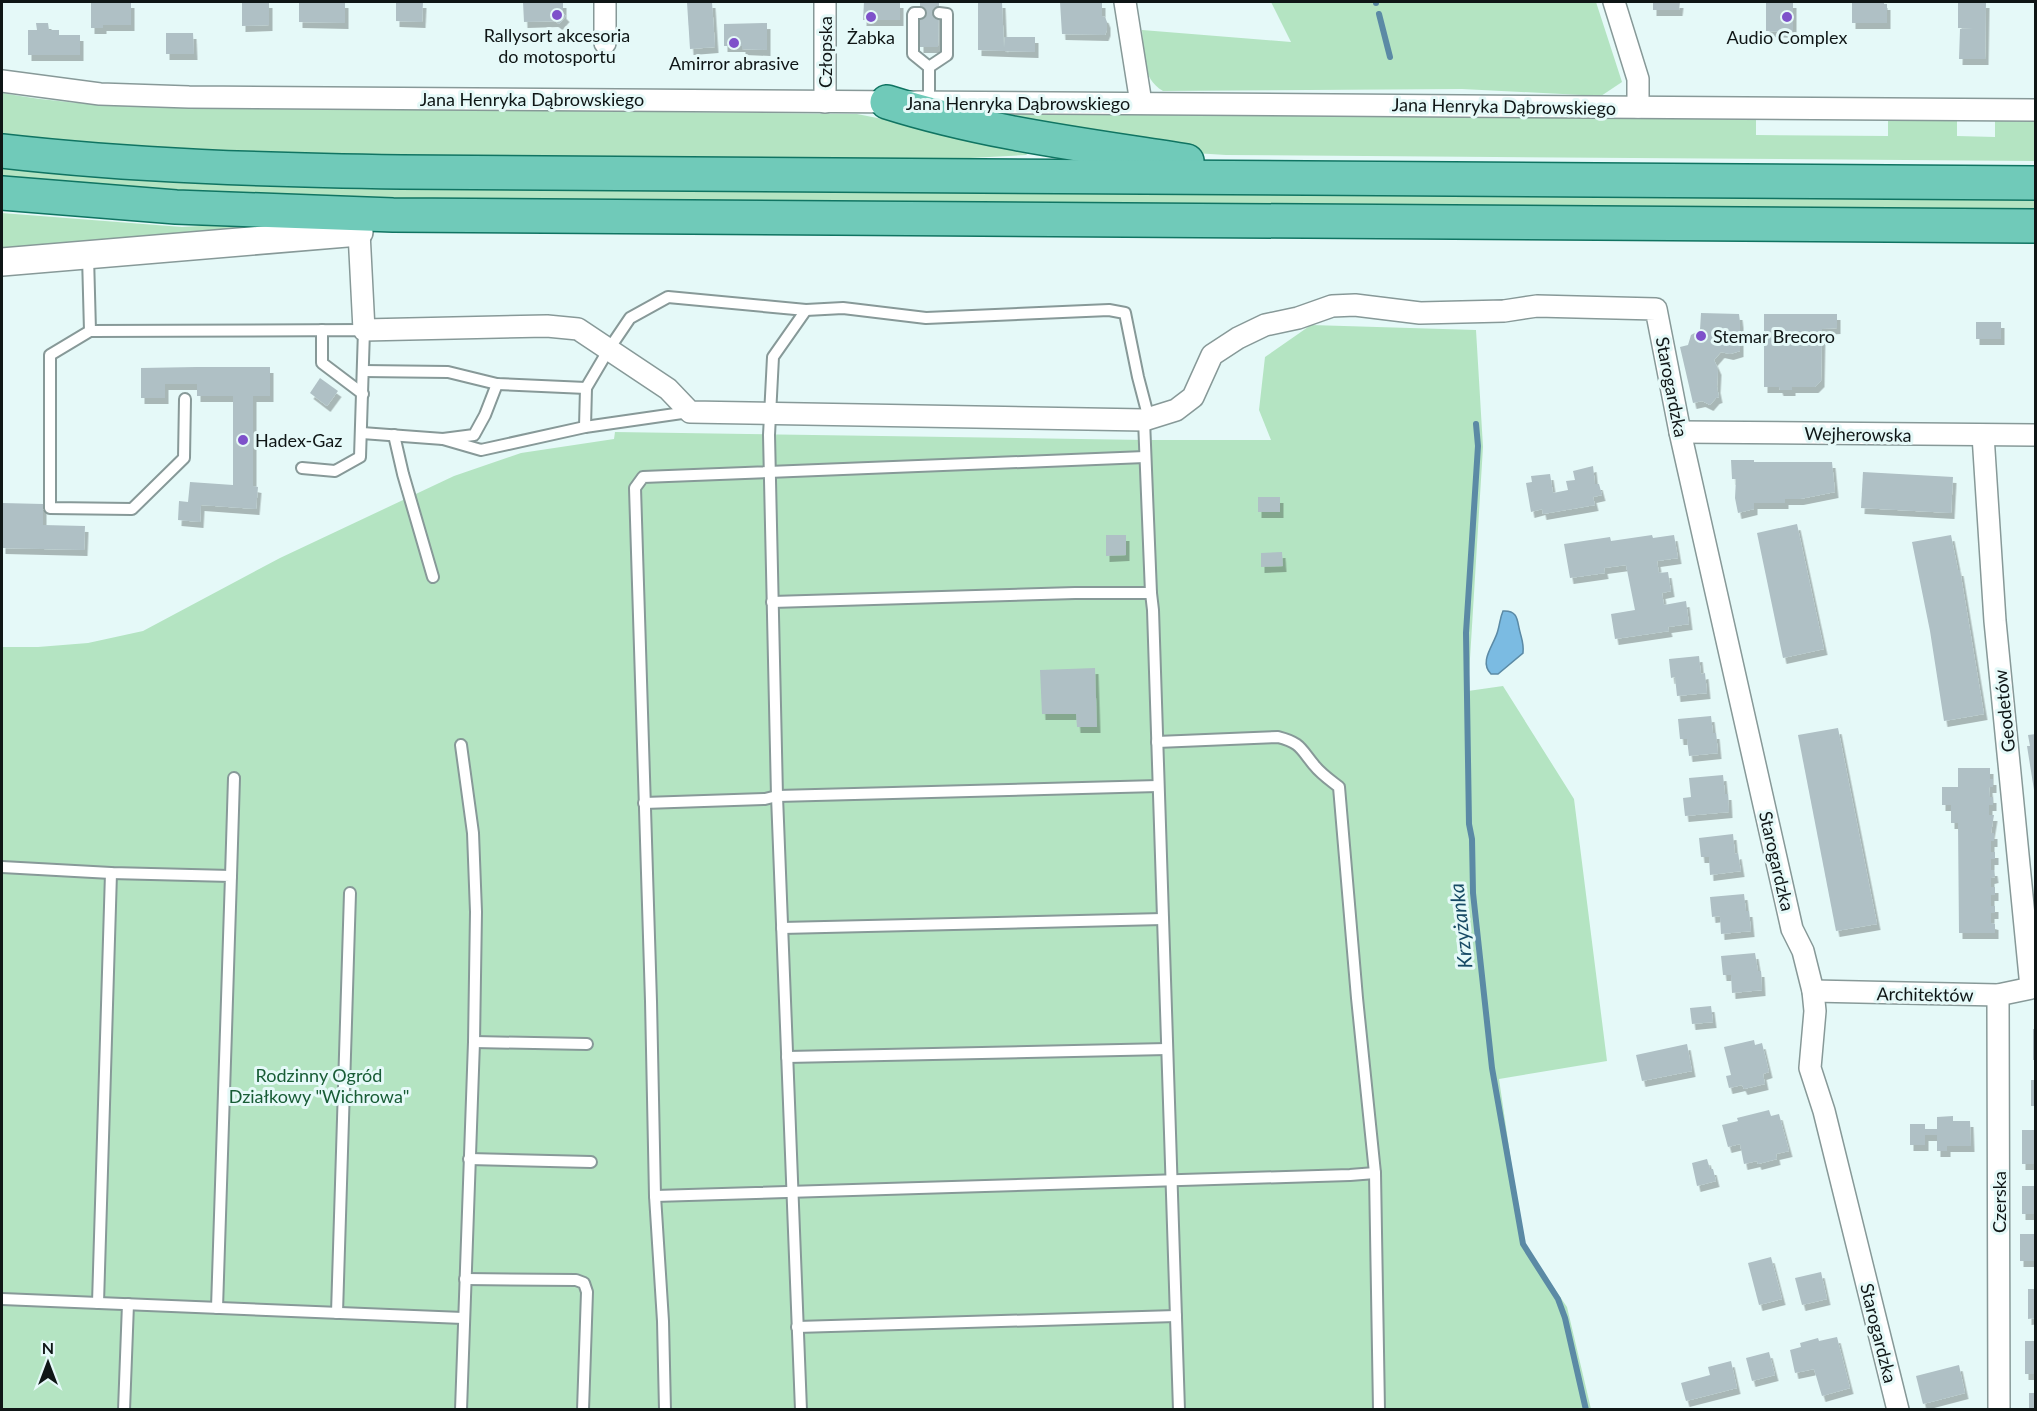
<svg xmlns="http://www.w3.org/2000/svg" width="2037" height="1411" viewBox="0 0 2037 1411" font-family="Lato,sans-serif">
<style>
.green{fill:#b4e4c2}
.water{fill:#7bbbe2;stroke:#5b8aa5;stroke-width:1.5}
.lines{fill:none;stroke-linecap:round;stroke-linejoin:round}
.stream{stroke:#5b8aa5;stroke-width:6}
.building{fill:#afc0c5;filter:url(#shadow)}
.service-casing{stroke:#879998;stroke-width:14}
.minor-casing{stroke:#879998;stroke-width:24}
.tertiary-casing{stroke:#879998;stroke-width:30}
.primary-casing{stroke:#107462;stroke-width:36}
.service{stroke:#fff;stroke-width:10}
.minor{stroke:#fff;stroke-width:21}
.tertiary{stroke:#fff;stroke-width:27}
.primary{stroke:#70cab9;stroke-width:33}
.poi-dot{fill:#7e51ca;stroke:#e5f9f8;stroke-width:2}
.labels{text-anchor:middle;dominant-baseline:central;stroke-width:6;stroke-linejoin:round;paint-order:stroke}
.poi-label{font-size:18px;fill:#0f1616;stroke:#e5f9f8}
.street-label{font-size:18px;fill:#0f1616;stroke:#e5f9f8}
.park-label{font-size:18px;fill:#185c35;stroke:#e5f9f8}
.water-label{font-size:20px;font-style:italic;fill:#164964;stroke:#e5f9f8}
</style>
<defs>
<filter id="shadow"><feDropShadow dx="3.5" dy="6" stdDeviation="0" flood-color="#0004"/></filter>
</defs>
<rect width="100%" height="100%" fill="#e5f9f8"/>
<g class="green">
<path d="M1271,2h325l26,80 -21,14 -139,-7 -299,2c-22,-13 -19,-38 -21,-61l149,12z"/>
<path d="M2,93c48,9 97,12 147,14l708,7 132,26 42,11 -5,4 -114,6 -574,-1 -336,-22z"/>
<polygon points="1005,114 1756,119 1756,135 1888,136 1888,120 1957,121 1957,136 1995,137 1995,121 2035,122 2036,161 1226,155 1194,153 970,115"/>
<polygon points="2,163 2035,195 2036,214 393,203 2,181"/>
<polygon points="2,213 182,227 250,223 304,225 2,255"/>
<polygon points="1311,325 1476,330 1483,447 1468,691 1503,686 1574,799 1607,1061 1499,1079 1523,1243 1567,1307 1591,1409 2,1410 2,647 38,647 88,643 143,631 280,558 454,476 521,453 614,439 615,432 1145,440 1271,440 1259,410 1265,357"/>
</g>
<path class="water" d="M1503,611c16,-1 14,11 17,21 2,8 4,12 3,21l-25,21h-7c-13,-13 4,-30 7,-44 2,-7 2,-12 5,-19z"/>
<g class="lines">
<g class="stream">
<polyline points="1376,2 1376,3"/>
<polyline points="1379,14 1390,57"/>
<polyline points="1476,424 1478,446 1466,633 1469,824 1472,839 1473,893 1492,1068 1523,1244 1558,1299 1565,1318 1586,1410"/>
</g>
</g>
<g class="building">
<polygon points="91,2 131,2 131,25 103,25 103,28 91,28"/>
<polygon points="242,2 269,2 269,25 242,26"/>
<polygon points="299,2 345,2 345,23 299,22"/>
<polygon points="396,2 423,2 422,22 396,21"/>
<polygon points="523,2 563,2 563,13 566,16 559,24 555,21 524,22"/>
<polygon points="687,2 712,2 715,47 690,49"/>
<polygon points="864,2 900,2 900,20 863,20"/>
<polygon points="920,2 939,2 938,47 920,47"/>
<polygon points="978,2 1002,2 1004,48 1005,37 1035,37 1035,52 978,50"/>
<polygon points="1060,2 1102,2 1102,16 1105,17 1107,22 1107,30 1105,35 1062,34"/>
<polygon points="1653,2 1680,2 1679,10 1653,10"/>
<polygon points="1766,2 1793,2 1793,32 1766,31"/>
<polygon points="1852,2 1884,2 1884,4 1887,4 1887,23 1852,23"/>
<polygon points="1958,2 1986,2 1985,59 1959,59 1960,29 1973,28 1958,28"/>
<polygon points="36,23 48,23 49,30 59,30 59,35 80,35 80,55 28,55 28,30 37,30"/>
<polygon points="767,23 767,50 742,49 742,46 724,46 724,24"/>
<polygon points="166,33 193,33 194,54 166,54"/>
<polygon points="1701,313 1739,314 1740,322 1740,351 1730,354 1721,352 1714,360 1718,369 1717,387 1719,397 1716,398 1710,405 1702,401 1693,403 1680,347 1688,345 1691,335 1700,330"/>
<polygon points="1764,314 1837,314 1837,328 1822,329 1821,381 1815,387 1792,387 1792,390 1780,390 1779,387 1764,387"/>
<rect x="1976" y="322" width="25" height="17"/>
<polygon points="197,367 270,367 270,396 253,396 253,486 258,487 256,509 201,505 200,522 178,520 179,501 188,502 190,482 233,485 233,396 197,396 197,384 165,384 165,398 141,398 141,368"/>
<polygon points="320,378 338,391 327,406 310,393"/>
<polygon points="1731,460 1754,460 1754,462 1832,462 1835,492 1800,499 1785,499 1785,503 1754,503 1754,509 1738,513 1735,498 1736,479 1732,479"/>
<polygon points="1593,466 1595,484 1599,484 1602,495 1593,497 1595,505 1543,514 1542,509 1531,512 1526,483 1532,482 1531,476 1550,474 1553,493 1568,490 1566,481 1575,480 1573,471"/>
<polygon points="1863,472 1953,477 1951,513 1861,508"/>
<rect x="1258" y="497" width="22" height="15"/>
<polygon points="2,503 43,504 43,525 85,526 84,550 2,548"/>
<polygon points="1797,524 1824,649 1783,658 1757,533"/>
<polygon points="1106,535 1126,535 1126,555 1106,556"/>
<polygon points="1652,535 1653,538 1674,535 1678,558 1657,561 1659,573 1668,572 1671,591 1662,593 1664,605 1686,601 1689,624 1668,627 1669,631 1615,639 1611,614 1635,610 1626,565 1604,568 1605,573 1570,578 1564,544 1610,537 1611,541"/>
<polygon points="1951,535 1958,570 1960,570 1984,714 1944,721 1930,631 1912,542"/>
<polygon points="1282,552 1283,566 1261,567 1261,553"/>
<polygon points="1699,656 1701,674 1705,673 1707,693 1677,696 1675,677 1671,678 1669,659"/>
<polygon points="1095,668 1097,727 1077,727 1076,714 1042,714 1040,670"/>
<polygon points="1711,716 1713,733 1716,733 1718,753 1689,756 1687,739 1680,739 1678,719"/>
<polygon points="1838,728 1877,924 1836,931 1798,735"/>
<polygon points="2036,734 2036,790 2034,790 2027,746 2030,746 2028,735"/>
<polygon points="1958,768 1990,768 1990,779 1993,779 1993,787 1989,787 1990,797 1993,797 1993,805 1989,805 1989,815 1994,815 1991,833 1994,833 1994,841 1991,841 1991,852 1995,852 1995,859 1991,859 1991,870 1994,870 1995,877 1991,878 1991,887 1995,887 1995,895 1991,895 1991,906 1995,906 1995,913 1991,913 1991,923 1995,924 1995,933 1959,933 1958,823 1951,823 1951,805 1942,805 1942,787 1958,787"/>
<polygon points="1723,775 1725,794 1728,794 1729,812 1685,816 1683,798 1691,797 1689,778"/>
<polygon points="1733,834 1735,854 1738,853 1741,871 1710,875 1709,857 1701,857 1699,838"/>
<polygon points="1744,894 1746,911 1749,911 1751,931 1721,934 1720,916 1712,917 1710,897"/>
<polygon points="1755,953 1758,971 1761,971 1762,990 1732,993 1731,975 1723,975 1721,956"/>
<polygon points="1711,1006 1713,1022 1692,1024 1690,1008"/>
<rect x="2033" y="1029" width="3" height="31"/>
<polygon points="1754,1040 1755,1045 1762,1043 1769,1072 1763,1074 1765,1084 1744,1089 1742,1085 1729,1088 1726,1076 1731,1075 1724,1047"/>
<polygon points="1687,1044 1692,1071 1642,1081 1636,1055"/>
<rect x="2031" y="1080" width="5" height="26"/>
<polygon points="1769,1110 1771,1116 1779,1114 1789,1151 1776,1154 1777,1159 1758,1164 1757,1161 1744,1164 1740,1144 1728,1147 1722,1125 1738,1121 1737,1118"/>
<polygon points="1953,1116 1953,1121 1970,1121 1971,1146 1947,1146 1947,1151 1937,1151 1937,1135 1925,1135 1925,1145 1910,1145 1910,1124 1925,1124 1925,1129 1937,1129 1937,1117"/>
<rect x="2022" y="1130" width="14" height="34"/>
<polygon points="1707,1159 1710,1169 1713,1169 1716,1181 1697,1186 1692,1163"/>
<rect x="2022" y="1186" width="14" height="28"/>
<rect x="2020" y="1234" width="16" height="27"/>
<polygon points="1771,1257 1782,1299 1759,1305 1748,1263"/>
<polygon points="1821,1272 1827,1299 1802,1305 1795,1278"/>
<polygon points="2028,1289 2036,1289 2036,1318 2028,1319"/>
<polygon points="1837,1337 1850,1388 1822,1396 1814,1369 1795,1373 1790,1350 1801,1347 1800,1343 1818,1338 1819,1341"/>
<rect x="2025" y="1341" width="11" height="33"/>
<polygon points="1769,1352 1775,1375 1752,1381 1746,1358"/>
<polygon points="1731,1361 1737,1388 1686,1401 1681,1383 1710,1375 1708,1367"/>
<polygon points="1959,1365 1965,1393 1923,1404 1916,1376"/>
<rect x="2029" y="1393" width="7" height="17"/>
</g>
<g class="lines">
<g class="service-casing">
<g id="service">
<polyline points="920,13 914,13 913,15 913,54 929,67 947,55 947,14 939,13"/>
<polyline points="929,67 929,102"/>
<polyline points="88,256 90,331 50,355 50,508 132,509 184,458 185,399"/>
<polyline points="322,330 322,363 363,394"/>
<polyline points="90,331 364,330 360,457 335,471 302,468"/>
<polyline points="363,371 448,372 497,384 586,388"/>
<polyline points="1144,420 1151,593 1153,610 1179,1410"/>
<polyline points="585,427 586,388 609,349 630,318 668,297 806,310 843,308 926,318 1109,310 1125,313 1138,377 1149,419"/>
<polyline points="362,433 443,439 474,435 485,415 497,384"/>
<polyline points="394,435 403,474 433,577"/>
<polyline points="443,439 481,450 585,427 689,412"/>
<polyline points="772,602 1075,593 1151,593"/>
<path d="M1157,742l121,-5c23,6 22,11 36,28 7,9 16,15 25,22l18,211 18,175 4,237"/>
<polyline points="644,803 765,799 777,796 1158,786"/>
<polyline points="2,867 111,873 231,876 217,1308"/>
<polyline points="231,876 234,778"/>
<polyline points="782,928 1163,919"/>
<polyline points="474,1042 587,1044"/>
<polyline points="787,1057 1167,1049"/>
<polyline points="469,1159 591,1162"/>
<polyline points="655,1196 1350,1175 1375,1173"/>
<polyline points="465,1279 576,1280 584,1283 587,1292 583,1410"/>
<polyline points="2,1299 463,1318"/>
<polyline points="98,1303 111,873"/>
<polyline points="337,1313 350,893"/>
<polyline points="797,1327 1176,1316"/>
<polyline points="124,1410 128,1304"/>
<polyline points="461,1410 474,1042 476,912 473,833 461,745"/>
<polyline points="665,1410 663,1321 655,1196 651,1001 635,488 643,477 1145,457"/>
<polyline points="801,1410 777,796 769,435 773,357 806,310"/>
</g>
</g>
<g class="minor-casing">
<g id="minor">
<polyline points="605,2 605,43"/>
<polyline points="1125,2 1141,103"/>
<polyline points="1614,2 1638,79 1638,107"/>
<polyline points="2,81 100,94 189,97 2036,110"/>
<polyline points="825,102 825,2"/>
<polyline points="359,232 364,330 547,326 578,329 668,389 690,412 1144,420 1176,410 1193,397 1212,355 1238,338 1265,325 1298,318 1332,306 1355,305 1420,313 1504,311 1537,306 1656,309 1680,432 1792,929 1803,951 1813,991 1815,1011 1810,1068 1824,1111 1898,1410"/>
<polyline points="1680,432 2036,435"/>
<polyline points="1983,435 1995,621 2031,987"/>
<polyline points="1813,991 1998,995 2036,987"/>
<polyline points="1998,995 1999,1410"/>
</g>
</g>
<g class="tertiary-casing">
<polyline id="tertiary" points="2,262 359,232"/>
</g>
<g class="primary-casing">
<g id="primary">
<path d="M887,102c98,31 199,43 300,59"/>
<path d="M2,151c132,15 266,19 400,21l1634,11"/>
<polyline points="2,193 176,207 393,215 2036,226"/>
</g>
</g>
<use href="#service" class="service"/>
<use href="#minor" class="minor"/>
<use href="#tertiary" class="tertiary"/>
<use href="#primary" class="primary"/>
</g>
<g class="poi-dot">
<circle cx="557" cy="15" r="6"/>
<circle cx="871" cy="17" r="6"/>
<circle cx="1787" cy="17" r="6"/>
<circle cx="734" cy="43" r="6"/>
<circle cx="1701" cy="336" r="6"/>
<circle cx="243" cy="440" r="6"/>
</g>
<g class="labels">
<g class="poi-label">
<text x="557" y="35">Rallysort akcesoria<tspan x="557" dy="21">do motosportu</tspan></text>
<text x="871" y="37">Żabka</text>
<text x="1787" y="37">Audio Complex</text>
<text x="734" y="63">Amirror abrasive</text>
<text x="1713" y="336" text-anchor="start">Stemar Brecoro</text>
<text x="255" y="440" text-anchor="start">Hadex-Gaz</text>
</g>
<g class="street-label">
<text transform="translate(825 52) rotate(-90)">Człopska</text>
<text x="532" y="99">Jana Henryka Dąbrowskiego</text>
<text x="1018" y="103">Jana Henryka Dąbrowskiego</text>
<text transform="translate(1504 106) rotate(1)">Jana Henryka Dąbrowskiego</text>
<text transform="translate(1672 387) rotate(79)">Starogardzka</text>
<text transform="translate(1858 434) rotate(1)">Wejherowska</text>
<text transform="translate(2004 711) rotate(-96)">Geodetów</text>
<text transform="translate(1777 861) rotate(77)">Starogardzka</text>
<text transform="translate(1925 994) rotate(1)">Architektów</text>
<text transform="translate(1999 1202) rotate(-90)">Czerska</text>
<text transform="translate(1879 1333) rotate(76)">Starogardzka</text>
</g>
<g class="park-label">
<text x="319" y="1075">Rodzinny Ogród<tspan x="319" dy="21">Działkowy "Wichrowa"</tspan></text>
</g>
<g class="water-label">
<text transform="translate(1460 926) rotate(-96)">Krzyżanka</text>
</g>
</g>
<rect width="2037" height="1411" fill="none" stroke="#0f1616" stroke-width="6"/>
<g transform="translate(48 1363)" stroke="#e5f9f8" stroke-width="4.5" paint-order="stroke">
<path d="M0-4.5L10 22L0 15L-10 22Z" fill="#0f1616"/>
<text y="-9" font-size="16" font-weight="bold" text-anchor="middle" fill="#0f1616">N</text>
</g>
</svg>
